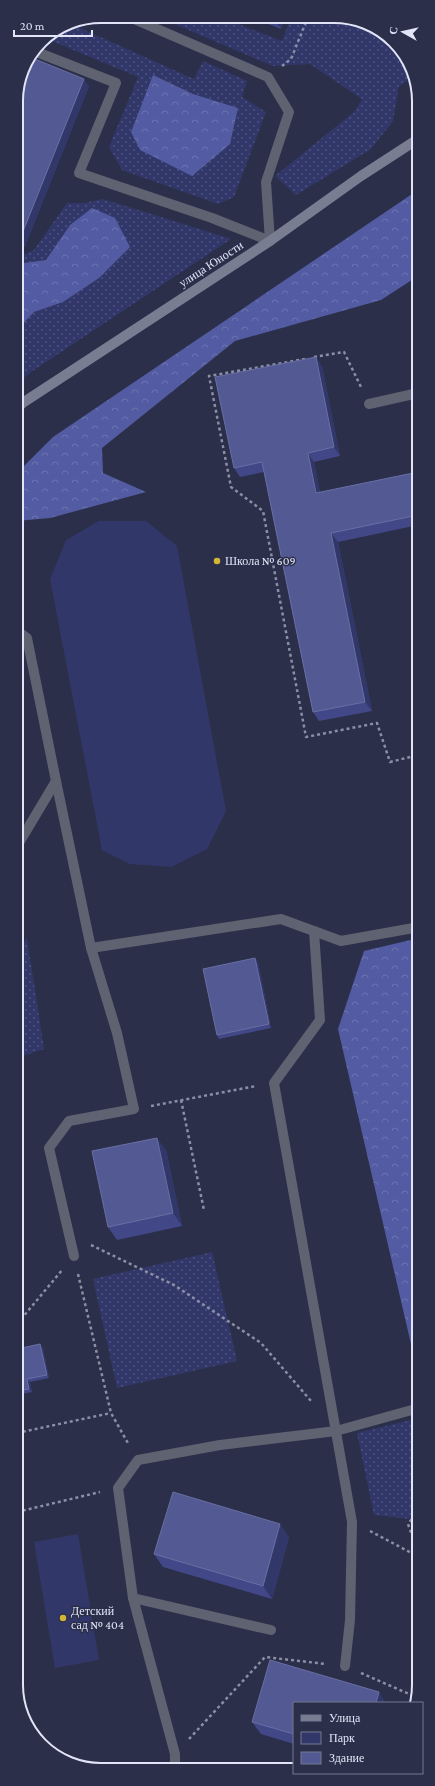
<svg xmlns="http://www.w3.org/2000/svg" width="435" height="1786" viewBox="0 0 435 1786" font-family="'Crimson Pro',serif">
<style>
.green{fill:url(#green-dots);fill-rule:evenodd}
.forest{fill:url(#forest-crowns)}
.pitch{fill:#32376a}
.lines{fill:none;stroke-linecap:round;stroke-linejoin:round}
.path{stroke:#8b8fa6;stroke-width:2.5;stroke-dasharray:3 3;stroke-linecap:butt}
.lane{stroke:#5f6270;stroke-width:10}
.secondary{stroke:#797d92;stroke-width:10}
.wall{fill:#424887}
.shaded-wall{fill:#32376a}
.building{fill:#535993;stroke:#696fa3}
.poi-dot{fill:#d3b635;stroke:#2b2f4a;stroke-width:1.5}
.labels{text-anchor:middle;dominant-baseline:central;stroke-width:3;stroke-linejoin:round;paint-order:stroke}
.street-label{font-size:12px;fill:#e1e5f7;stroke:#2b2f4a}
.poi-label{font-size:12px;fill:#e1e5f7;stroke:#2b2f4a;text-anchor:start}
.rim{fill:none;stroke:#e1e5f7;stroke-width:2}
</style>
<defs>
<pattern id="green-dots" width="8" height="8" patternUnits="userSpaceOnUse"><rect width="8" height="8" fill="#32376a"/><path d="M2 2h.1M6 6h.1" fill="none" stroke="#4f5480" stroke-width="1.8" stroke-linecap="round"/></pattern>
<pattern id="forest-crowns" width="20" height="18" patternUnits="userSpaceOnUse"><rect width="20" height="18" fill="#535ca2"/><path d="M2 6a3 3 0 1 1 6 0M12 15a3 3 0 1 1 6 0" fill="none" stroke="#6b73b0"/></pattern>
</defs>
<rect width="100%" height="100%" fill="#2b2f4a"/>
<g class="green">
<polygon points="156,16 220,17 282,41 291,17 351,18 398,45 413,77 399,86 393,121 371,149 296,195 275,176 354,112 362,99 310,64 273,66"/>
<path d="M82,20l-2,8 114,51 9,-18 44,20 -5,16 24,15 -32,85 -16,7 -96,-34 -13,-23 29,-70 -93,-39 24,-16zM153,75l40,19 45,14 -8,36z"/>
<polygon points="103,199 231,239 31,372 16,384 16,331 34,312 63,302 70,225 46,260 16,264 16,257 34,250 67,203 84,203"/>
<polygon points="27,938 44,1049 17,1058 16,954"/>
<polygon points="212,1252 237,1361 117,1388 93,1279"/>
<polygon points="419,1418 419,1520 374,1515 357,1433"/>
</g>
<g class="forest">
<polygon points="153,75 193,94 238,108 230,144 192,176 140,150 131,132"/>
<polygon points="418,190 418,276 381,300 235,341 102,448 103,473 146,492 50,518 16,521 16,474 53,437"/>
<polygon points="92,208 115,218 130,247 99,278 63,302 34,312 16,331 16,264 46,260 70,225"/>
<polygon points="419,938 419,985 416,986 419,998 419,1369 417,1370 338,1029 364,951"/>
</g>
<g class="pitch">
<polygon points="99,521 146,521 177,546 226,811 207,849 171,867 130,864 102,850 50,579 66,540"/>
<polygon points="78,1534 99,1660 55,1668 34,1542"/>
</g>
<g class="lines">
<g class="path">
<polyline points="282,66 291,59 308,17"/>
<polyline points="314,357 344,352 361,387"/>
<polyline points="305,359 209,376 231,487 263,511 306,737 377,723 390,762 418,755"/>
<polyline points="181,1100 204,1210"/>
<polyline points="151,1106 256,1086"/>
<polyline points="91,1245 174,1285 261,1343 311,1401"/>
<polyline points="78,1274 111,1413 129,1445"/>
<polyline points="17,1324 63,1269"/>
<polyline points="17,1433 111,1413"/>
<polyline points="419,1510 408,1524 419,1555"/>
<polyline points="17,1512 100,1492"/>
<polyline points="370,1531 419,1557"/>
<polyline points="361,1673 416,1697"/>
<polyline points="189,1739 265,1657 326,1664"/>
</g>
<g class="lane">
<polyline points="34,51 116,83 79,173 212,218 270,241 266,182 289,112 268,77 127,16"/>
<polyline points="369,404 418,393"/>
<polyline points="16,630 27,638 56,781 91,948 281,919 341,941 419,927"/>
<polyline points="16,848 56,781"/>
<polyline points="314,931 320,1020 274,1083 352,1522 350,1620 345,1666"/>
<polyline points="74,1256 49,1148 69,1121 134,1109 117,1033 91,948"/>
<polyline points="133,1598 271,1630"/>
<polyline points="175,1769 175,1754 133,1598 118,1488 138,1460 220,1445 336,1431 419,1408"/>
</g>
<polyline class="secondary" points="16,409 24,402 270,241 361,176 418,139"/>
</g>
<g class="wall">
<polygon points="251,17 286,17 281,29"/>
<polygon points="89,86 25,246 16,243 16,95"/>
<polygon points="322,366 340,456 314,462 320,492 418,472 418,525 338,542 372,711 319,721 313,712 264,472 240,477 234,468"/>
<polygon points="255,958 258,962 271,1028 219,1039 217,1035"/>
<polygon points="166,1150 182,1226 117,1240 108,1227"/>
<polygon points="40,1344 43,1348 49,1378 30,1382 32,1392 17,1395 17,1349"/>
<polygon points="289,1537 272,1599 163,1567 154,1554"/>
<polygon points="294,1703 294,1744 261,1734 252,1722"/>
</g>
<g class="shaded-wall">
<polygon points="273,17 286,17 281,29"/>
<polygon points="84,79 89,86 25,246 20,239"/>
<polygon points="316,357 322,366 340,456 334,447"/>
<polygon points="308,453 314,462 322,502 316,493"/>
<polygon points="331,533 338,542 372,711 365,702"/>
<polygon points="255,958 258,962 271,1028 269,1024"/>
<polygon points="157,1138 166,1150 182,1226 173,1213"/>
<polygon points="40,1344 43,1348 49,1378 47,1375"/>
<polygon points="27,1379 30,1382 32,1392 29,1389"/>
<polygon points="280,1524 289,1537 272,1599 263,1586"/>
<polygon points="379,1692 386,1703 376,1703"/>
</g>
<g class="building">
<polygon points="30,57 84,79 20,239 16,238 16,95 23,68"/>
<polygon points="316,357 334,447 308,453 316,493 418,472 418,515 331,533 365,702 313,712 262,462 234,468 215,377"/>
<polygon points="255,958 269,1024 217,1035 203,969"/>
<polygon points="157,1138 173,1213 108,1227 92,1151"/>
<polygon points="40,1344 47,1375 27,1379 29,1389 17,1391 17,1349"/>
<polygon points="173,1492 280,1524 263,1586 154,1554"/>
<polygon points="270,1660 379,1692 376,1703 294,1703 294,1734 252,1722"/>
</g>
<g class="poi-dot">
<circle cx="217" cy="561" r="4"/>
<circle cx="63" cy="1618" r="4"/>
</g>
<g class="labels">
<g class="street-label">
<text transform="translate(211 264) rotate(-33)">улица Юности</text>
</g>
<g class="poi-label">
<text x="225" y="561">Школа № 609</text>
<text x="71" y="1611">Детский<tspan x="71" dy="14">сад № 404</tspan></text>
</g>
</g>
<path d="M0 0H435V1786H0ZM101 23H334A78 78 0 0 1 412 101V1685A78 78 0 0 1 334 1763H101A78 78 0 0 1 23 1685V101A78 78 0 0 1 101 23Z" fill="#2b2f4a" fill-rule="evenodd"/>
<path class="rim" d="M101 23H334A78 78 0 0 1 412 101V1685A78 78 0 0 1 334 1763H101A78 78 0 0 1 23 1685V101A78 78 0 0 1 101 23Z"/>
<rect x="293" y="1702" width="130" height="72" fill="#2b2f4a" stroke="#74788f"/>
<rect x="301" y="1715" width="20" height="6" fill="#797d92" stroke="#74788f"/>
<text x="329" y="1722" font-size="12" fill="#e1e5f7">Улица</text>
<rect x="301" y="1732" width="20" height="12" fill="#32376a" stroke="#74788f"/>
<text x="329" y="1742" font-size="12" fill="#e1e5f7">Парк</text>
<rect x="301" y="1752" width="20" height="12" fill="#535993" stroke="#74788f"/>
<text x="329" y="1762" font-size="12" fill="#e1e5f7">Здание</text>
<g transform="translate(403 32) rotate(278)" stroke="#2b2f4a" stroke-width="3" paint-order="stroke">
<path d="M0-3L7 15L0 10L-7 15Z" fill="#e1e5f7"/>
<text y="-6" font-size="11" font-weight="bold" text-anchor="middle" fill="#e1e5f7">С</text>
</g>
<path d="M14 30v6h78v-6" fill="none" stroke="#e1e5f7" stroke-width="2"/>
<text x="20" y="30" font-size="12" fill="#e1e5f7" stroke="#2b2f4a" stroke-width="3" paint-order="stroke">20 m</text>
</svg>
